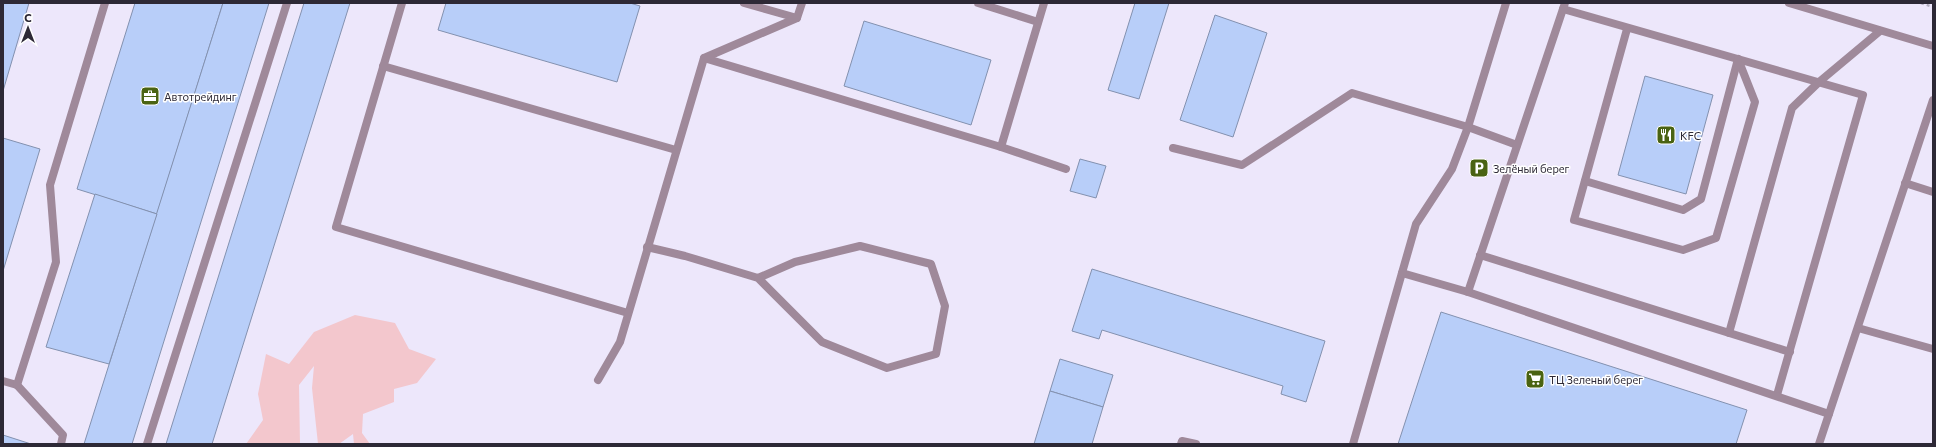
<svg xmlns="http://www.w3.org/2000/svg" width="1936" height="447" viewBox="0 0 1936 447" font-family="Commissioner,sans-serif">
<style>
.green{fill:#f3c7cd}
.building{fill:#b8cef9;stroke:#8391af}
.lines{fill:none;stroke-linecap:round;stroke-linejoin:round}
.path{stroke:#b0abbd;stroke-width:2.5;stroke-dasharray:3 3;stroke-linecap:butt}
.service{stroke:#9f899a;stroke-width:8}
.labels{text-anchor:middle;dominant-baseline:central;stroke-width:3;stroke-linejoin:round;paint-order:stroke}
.poi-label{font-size:11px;fill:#2d2936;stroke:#fff;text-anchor:start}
</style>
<rect width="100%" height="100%" fill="#ede7fb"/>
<polygon class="green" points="355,315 395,323 409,349 436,359 417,383 394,389 394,402 363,414 362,433 370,444 354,444 353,434 339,444 318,444 312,388 314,366 299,385 300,444 246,444 263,420 258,394 266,354 289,364 314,332"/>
<g class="building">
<polygon points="3,3 29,3 3,91"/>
<polygon points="135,3 223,3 157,214 77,189"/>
<polygon points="223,3 269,3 132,444 84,444"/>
<polygon points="304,3 350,3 212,444 166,444"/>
<polygon points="446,3 630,3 640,6 617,82 438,30"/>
<polygon points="1135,3 1169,3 1139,99 1108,90"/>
<polygon points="1215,15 1267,33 1233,137 1180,120"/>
<polygon points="864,21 991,60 971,125 844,86"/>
<polygon points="1645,76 1713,95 1686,194 1618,175"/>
<polygon points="3,138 40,149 3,271"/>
<polygon points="1080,159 1106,166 1096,198 1070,191"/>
<polygon points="95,194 157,214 109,364 46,347"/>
<polygon points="1092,269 1325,341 1306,402 1281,394 1283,386 1102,330 1099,339 1072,331"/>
<polygon points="1441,312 1747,410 1736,444 1398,444"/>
<polygon points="1060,359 1113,375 1103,407 1050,391"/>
<polygon points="1050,391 1103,407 1092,444 1034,444"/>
<polygon points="3,435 31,444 3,444"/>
</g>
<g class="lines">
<polyline class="path" points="1921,3 1933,7"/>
<g class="service">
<polyline points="402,3 336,227 628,313"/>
<polyline points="744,3 797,18"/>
<polyline points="978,3 1038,22"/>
<polyline points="1789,3 1933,46"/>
<polyline points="1563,9 1863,95 1777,395"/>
<polyline points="1627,29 1574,220 1683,250 1716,238 1755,102 1738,59"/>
<polyline points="704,58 1001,147 1066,169"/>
<polyline points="383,66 676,150"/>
<polyline points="1001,147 1044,3"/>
<polyline points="1173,148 1242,165 1352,93 1468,127 1517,145"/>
<polyline points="1585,181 1683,210 1701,199 1738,59"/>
<polyline points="1905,183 1933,192"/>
<polyline points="647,247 685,256 758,278 822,342 887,368 936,354 945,306 931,264 860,246 795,262 758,278"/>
<polyline points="1480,255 1790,352"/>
<polyline points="1402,273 1468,292 1829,414"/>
<polyline points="1468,292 1565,3"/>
<polyline points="1858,328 1933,349"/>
<polyline points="1729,333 1792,108 1819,82 1880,31"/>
<polyline points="598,380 620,342 704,58 797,18 802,3"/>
<polyline points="3,381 17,385 63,435 61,444"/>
<polyline points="17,385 56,262 50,185 105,3"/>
<polyline points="147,444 287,3"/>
<polyline points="1181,444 1182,441 1196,444"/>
<polyline points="1353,444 1416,224 1452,169 1468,127 1506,3"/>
<polyline points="1819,444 1933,100"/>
</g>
</g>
<defs>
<g id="office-square" transform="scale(1)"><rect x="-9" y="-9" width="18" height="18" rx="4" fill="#4a6312" stroke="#fff"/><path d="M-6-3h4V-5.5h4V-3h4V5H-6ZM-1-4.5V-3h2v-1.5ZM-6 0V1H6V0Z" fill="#fff"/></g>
<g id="restaurant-square" transform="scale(1)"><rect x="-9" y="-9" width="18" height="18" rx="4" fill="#4a6312" stroke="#fff"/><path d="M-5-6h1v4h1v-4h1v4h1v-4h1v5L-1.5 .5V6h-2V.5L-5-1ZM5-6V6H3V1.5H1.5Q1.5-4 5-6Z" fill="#fff"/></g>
<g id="parking-square" transform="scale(1)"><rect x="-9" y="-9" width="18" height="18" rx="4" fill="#4a6312" stroke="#fff"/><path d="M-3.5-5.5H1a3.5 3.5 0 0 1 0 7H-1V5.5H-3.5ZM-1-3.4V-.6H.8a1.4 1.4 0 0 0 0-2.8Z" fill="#fff"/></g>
<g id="supermarket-square" transform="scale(1)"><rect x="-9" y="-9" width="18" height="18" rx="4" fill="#4a6312" stroke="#fff"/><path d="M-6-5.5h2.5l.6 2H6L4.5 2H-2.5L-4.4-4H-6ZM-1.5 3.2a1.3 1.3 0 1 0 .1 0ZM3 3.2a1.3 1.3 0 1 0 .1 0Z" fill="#fff"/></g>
</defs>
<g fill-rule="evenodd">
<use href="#office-square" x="150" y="96"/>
<use href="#restaurant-square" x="1666" y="135"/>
<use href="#parking-square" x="1479" y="168"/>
<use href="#supermarket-square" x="1535" y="379"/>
</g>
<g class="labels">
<g class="poi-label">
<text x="164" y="96">Автотрейдинг</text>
<text x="1680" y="135">KFC</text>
<text x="1493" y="168">Зелёный берег</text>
<text x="1549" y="379">ТЦ Зеленый берег</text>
</g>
</g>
<rect width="1936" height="447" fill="none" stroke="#2d2936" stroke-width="8"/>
<g transform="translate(28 28)" stroke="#ffffff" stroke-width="3" paint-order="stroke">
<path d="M0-3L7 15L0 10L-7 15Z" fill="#2d2936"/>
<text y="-6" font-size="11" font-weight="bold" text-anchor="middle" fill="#2d2936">С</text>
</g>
</svg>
